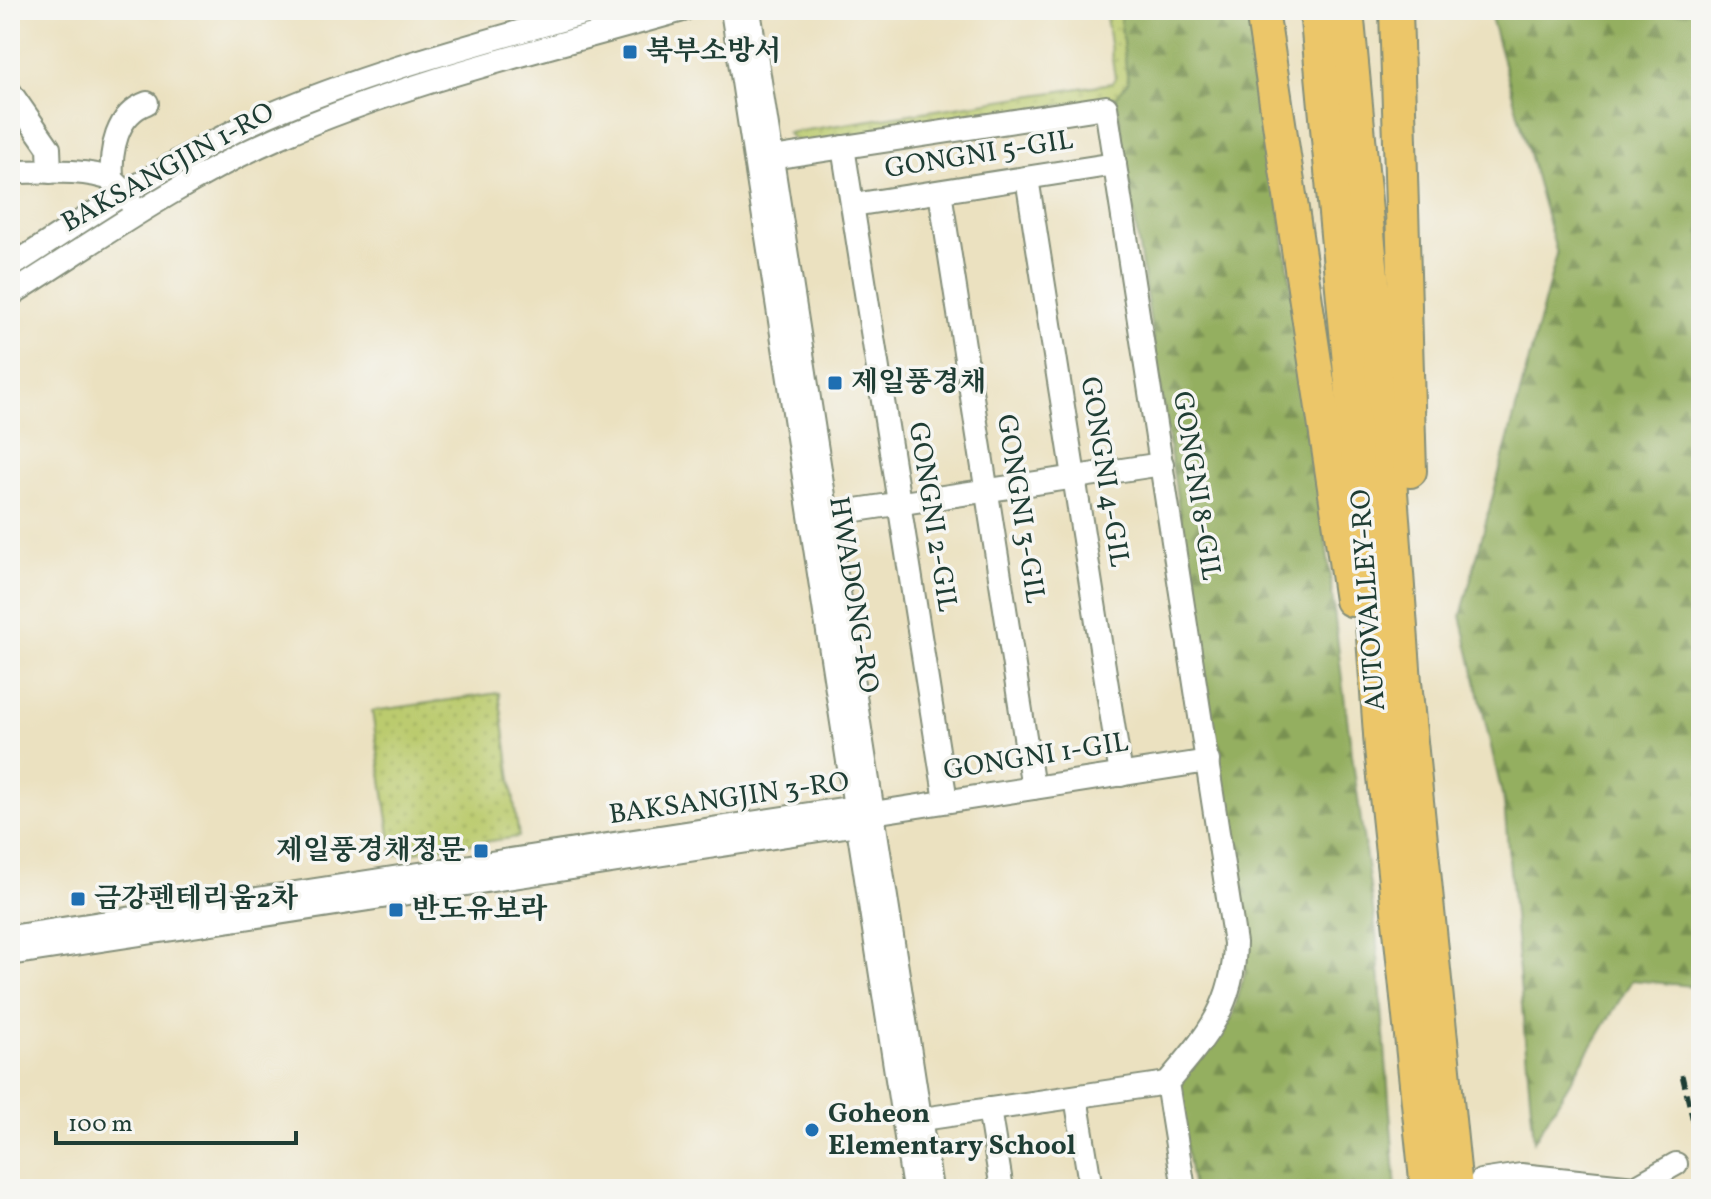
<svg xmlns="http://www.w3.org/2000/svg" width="1711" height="1199" viewBox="0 0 1711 1199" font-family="Vollkorn,'Noto Serif KR',serif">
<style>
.green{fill:url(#green-dots);stroke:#6d8451;stroke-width:2}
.forest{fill:url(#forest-firs);stroke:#5a764a;stroke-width:2}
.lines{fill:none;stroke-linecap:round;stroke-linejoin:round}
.minor-casing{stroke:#858f7a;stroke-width:26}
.highway-casing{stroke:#858f7a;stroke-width:36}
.minor{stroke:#fff;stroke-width:22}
.highway{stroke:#ecc669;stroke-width:32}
.rail{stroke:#1f3d34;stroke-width:5;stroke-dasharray:12 6;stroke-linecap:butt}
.poi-dot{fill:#1f6fb2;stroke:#f6f6f2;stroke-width:3}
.labels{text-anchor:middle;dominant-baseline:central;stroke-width:7;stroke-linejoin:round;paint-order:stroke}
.poi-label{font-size:28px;font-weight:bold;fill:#1f3d34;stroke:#f6f6f2;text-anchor:start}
.street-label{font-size:28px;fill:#1f3d34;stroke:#f6f6f2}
</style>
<defs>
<pattern id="green-dots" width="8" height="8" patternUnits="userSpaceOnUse" patternTransform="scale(2)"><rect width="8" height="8" fill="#bbcb6e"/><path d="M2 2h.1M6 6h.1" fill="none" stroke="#a0af60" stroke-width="1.8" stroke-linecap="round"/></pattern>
<pattern id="forest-firs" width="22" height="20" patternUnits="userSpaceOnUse" patternTransform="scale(2)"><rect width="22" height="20" fill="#94af61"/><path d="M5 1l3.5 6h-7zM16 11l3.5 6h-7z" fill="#789051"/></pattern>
</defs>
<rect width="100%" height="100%" fill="#f6f6f2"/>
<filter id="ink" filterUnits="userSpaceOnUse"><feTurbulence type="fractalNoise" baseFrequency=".0125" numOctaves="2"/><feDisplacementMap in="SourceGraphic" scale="16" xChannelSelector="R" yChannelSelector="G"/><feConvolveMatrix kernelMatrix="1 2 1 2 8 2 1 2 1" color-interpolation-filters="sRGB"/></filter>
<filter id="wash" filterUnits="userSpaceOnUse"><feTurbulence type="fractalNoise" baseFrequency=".006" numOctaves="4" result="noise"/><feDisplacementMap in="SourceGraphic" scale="32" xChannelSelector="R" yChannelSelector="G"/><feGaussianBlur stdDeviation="1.8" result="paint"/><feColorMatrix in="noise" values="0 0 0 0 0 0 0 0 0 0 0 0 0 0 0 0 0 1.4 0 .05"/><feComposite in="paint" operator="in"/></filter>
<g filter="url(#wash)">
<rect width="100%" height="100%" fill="#ebe1c0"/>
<g class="green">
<polygon points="1105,10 1119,10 1128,83 1116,97 799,144 787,133 1112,83 1115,78"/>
<polygon points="499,693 519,837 393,855 372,711"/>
</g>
<g class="forest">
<polygon points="1119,10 1251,10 1318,472 1343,688 1376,931 1396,1189 1193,1189 1177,1091 1184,1075 1203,1057 1232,1017 1245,972 1246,949 1116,97 1128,82"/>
<polygon points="1489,10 1701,10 1701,987 1632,980 1534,1141 1504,803 1461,616 1557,254"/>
</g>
</g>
<g filter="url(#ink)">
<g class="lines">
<g class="minor-casing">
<g id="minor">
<polyline points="732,10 914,1189"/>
<polyline points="749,10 931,1189"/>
<polyline points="10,92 49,148 50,172"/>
<polyline points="843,147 946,801"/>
<path d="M772,158l334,-51 129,836c-1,63 -29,94 -68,140l17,106"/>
<path d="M10,172c29,0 76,-4 102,8 9,5 14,17 20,25"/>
<polyline points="1027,178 1121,775"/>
<path d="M112,180c-2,-29 4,-66 35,-77"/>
<polyline points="940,192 1033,788"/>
<polyline points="853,205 1115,164"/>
<path d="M10,267c83,-53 166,-111 257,-151 106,-46 219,-74 329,-106"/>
<path d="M10,295c87,-55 173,-116 267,-157 130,-57 270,-89 406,-128"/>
<polyline points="816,516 1162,464"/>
<polyline points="10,937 855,807 873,813 1208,761"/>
<polyline points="10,954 858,824 868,816"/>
<polyline points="1076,1097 1091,1189"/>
<polyline points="989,1109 1002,1189"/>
<polyline points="909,1121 1167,1083"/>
<polyline points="1481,1181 1521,1175 1635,1187 1676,1164"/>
</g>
</g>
<g class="highway-casing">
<g id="highway">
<polyline points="1262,10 1351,600"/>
<polyline points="1316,10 1367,555 1381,748 1427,1189"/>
<polyline points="1347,10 1386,424 1405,682 1456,1189"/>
<polyline points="1396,10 1410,471"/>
</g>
</g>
<use href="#minor" class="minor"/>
<use href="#highway" class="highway"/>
<polyline class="rail" points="1682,1075 1701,1155"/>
</g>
</g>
<g class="poi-dot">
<rect x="622" y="44" width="16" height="16" rx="4"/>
<rect x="827" y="375" width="16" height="16" rx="4"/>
<rect x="473" y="843" width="16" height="16" rx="4"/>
<rect x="70" y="891" width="16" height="16" rx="4"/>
<rect x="388" y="902" width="16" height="16" rx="4"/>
<circle cx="812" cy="1130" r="8"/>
</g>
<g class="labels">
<g class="poi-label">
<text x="646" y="52">북부소방서</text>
<text x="851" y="383">제일풍경채</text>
<text x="465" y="851" text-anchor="end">제일풍경채정문</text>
<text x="94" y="899">금강펜테리움2차</text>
<text x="412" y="910">반도유보라</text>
<text x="828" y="1114">Goheon<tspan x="828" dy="32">Elementary School</tspan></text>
</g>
<g class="street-label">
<text transform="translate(979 155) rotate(-9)">GONGNI 5-GIL</text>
<text transform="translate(168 168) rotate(-29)">BAKSANGJIN 1-RO</text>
<text transform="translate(1104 472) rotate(81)">GONGNI 4-GIL</text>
<text transform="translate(1196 486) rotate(81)">GONGNI 8-GIL</text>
<text transform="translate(1020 509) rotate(81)">GONGNI 3-GIL</text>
<text transform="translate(932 517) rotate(81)">GONGNI 2-GIL</text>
<text transform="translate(853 595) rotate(81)">HWADONG-RO</text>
<text transform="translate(1369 600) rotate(-94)">AUTOVALLEY-RO</text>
<text transform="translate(1036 757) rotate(-9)">GONGNI 1-GIL</text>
<text transform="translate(729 799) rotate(-8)">BAKSANGJIN 3-RO</text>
</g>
</g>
<rect width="1711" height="1199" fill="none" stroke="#f6f6f2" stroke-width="40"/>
<path d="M56 1131v12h240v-12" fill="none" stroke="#1f3d34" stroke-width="4"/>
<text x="68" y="1131" font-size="24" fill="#1f3d34" stroke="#f6f6f2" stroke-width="6" paint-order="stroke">100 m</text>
</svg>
